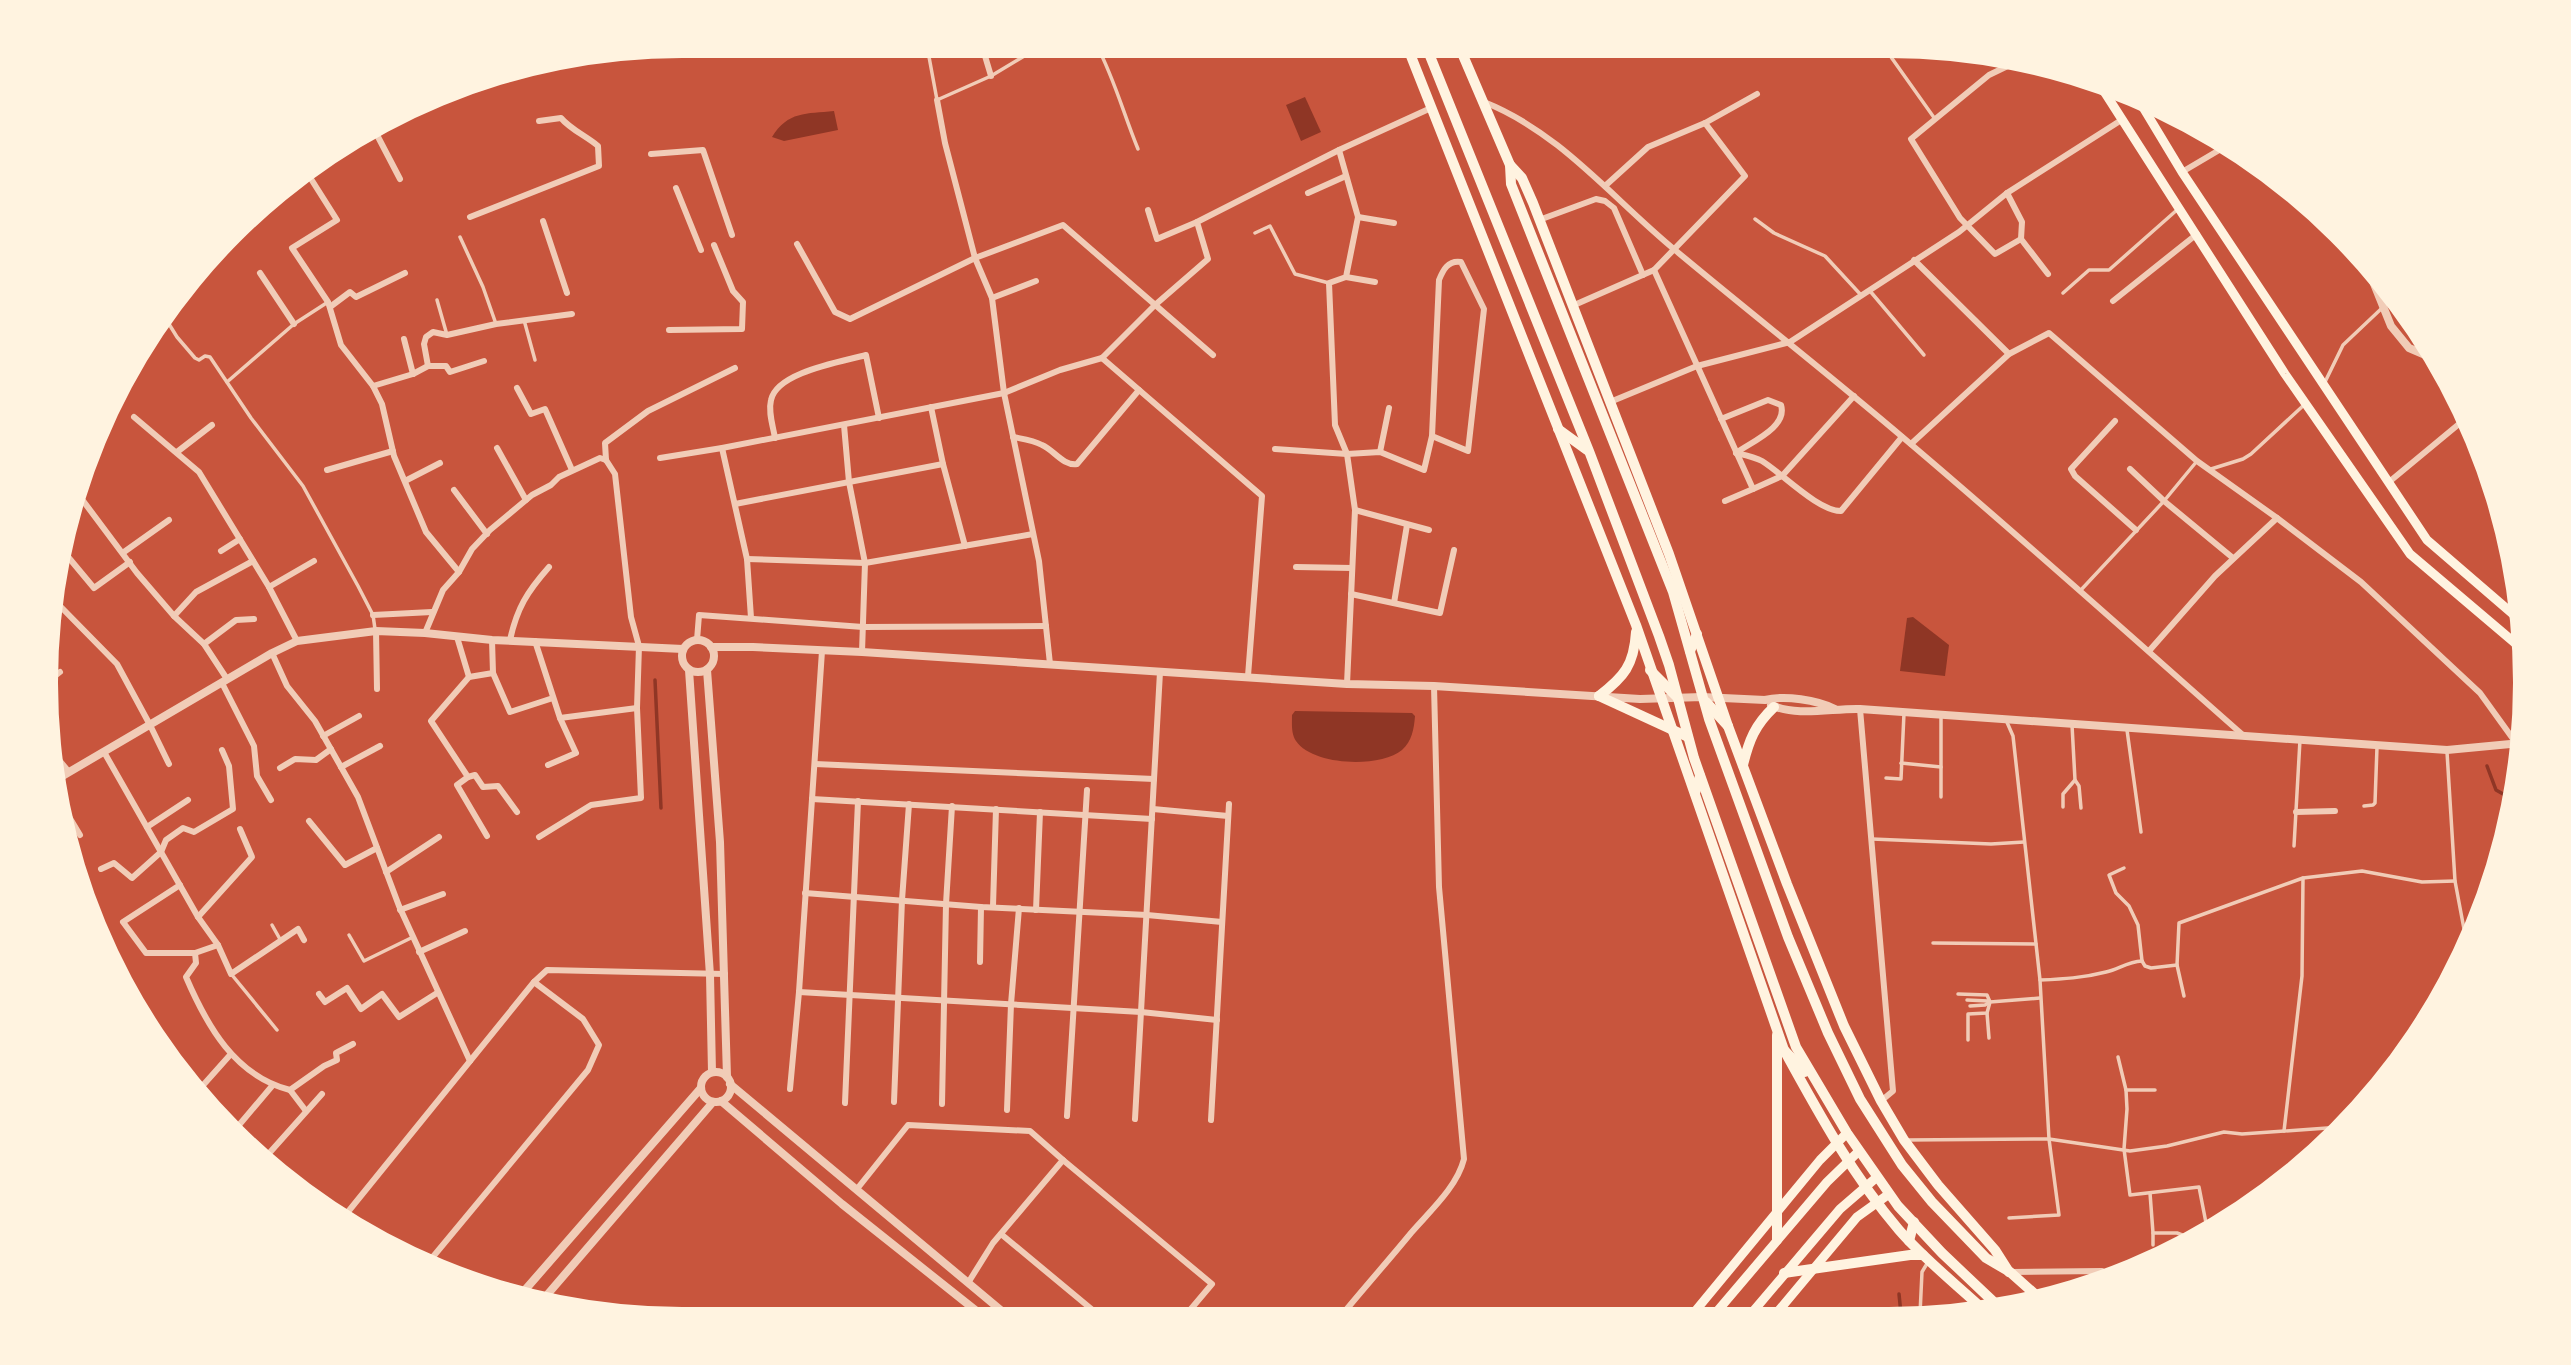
<svg xmlns="http://www.w3.org/2000/svg" width="2571" height="1365" viewBox="0 0 2571 1365" font-family="Mulish,sans-serif">
<style>
.water{fill:#8f3625}
.lines{fill:none;stroke-linecap:round;stroke-linejoin:round}
.stream{stroke:#8f3625;stroke-width:3.5}
.service{stroke:#f1ccb7;stroke-width:3.5}
.minor{stroke:#f1ccb7;stroke-width:6}
.tertiary{stroke:#f1ccb7;stroke-width:8}
.secondary{stroke:#fff3e0;stroke-width:9}
.primary{stroke:#fff3e0;stroke-width:10}
.trunk{stroke:#fff3e0;stroke-width:10}
</style>
<rect width="100%" height="100%" fill="#c8553d"/>
<g class="water">
<polygon points="1305,97 1321,132 1301,141 1286,105"/>
<path d="M834,111l4,19 -54,11 -12,-4c16,-26 34,-23 62,-26z"/>
<polygon points="1913,617 1949,645 1945,676 1900,671 1907,618"/>
<path d="M1295,711l117,2 3,3c-1,13 -3,25 -13,34 -22,18 -89,16 -106,-9 -5,-8 -4,-17 -4,-26z"/>
</g>
<g class="lines">
<g class="stream">
<polyline points="655,680 661,808"/>
<polyline points="2487,766 2496,790 2512,799"/>
<polyline points="1899,1294 1901,1314"/>
</g>
<g class="service">
<polyline points="927,46 937,100 991,76 1041,46"/>
<path d="M1097,46c17,32 27,69 41,103"/>
<polyline points="1886,47 1891,57 1935,119"/>
<polyline points="1755,219 1774,233 1825,256 1861,295"/>
<polyline points="1255,233 1270,226 1295,274 1329,283"/>
<polyline points="460,237 483,287 496,324"/>
<polyline points="1870,291 1924,355"/>
<polyline points="2063,293 2089,270 2109,270 2178,209"/>
<polyline points="437,300 447,335"/>
<polyline points="164,316 177,337 195,358 199,360 205,356 210,357 251,418 303,486 358,586 373,615 375,629"/>
<polyline points="524,320 535,360"/>
<polyline points="227,382 294,324 328,302 329,304"/>
<polyline points="2325,382 2343,345 2381,309"/>
<polyline points="2211,469 2243,459 2251,454 2305,404"/>
<polyline points="2080,591 2164,501 2197,461"/>
<polyline points="2006,720 2013,736 2040,980 2049,1139 2059,1215 2009,1218"/>
<polyline points="2072,725 2075,780 2079,786 2081,808"/>
<polyline points="2127,730 2141,832"/>
<polyline points="2447,752 2455,881 2467,945"/>
<polyline points="1901,763 1941,767"/>
<polyline points="1886,778 1901,779 1904,713"/>
<polyline points="1941,797 1941,716"/>
<polyline points="2364,806 2373,805 2375,803 2377,747"/>
<polyline points="2063,807 2063,794 2075,780"/>
<polyline points="1872,839 1991,844 2024,842"/>
<polyline points="2294,846 2300,740"/>
<polyline points="2124,868 2109,875 2116,893 2129,906 2138,925 2142,961"/>
<polyline points="272,925 281,941"/>
<polyline points="349,935 364,961 413,937"/>
<polyline points="1933,943 2036,944"/>
<polyline points="2142,961 2145,966 2151,968 2177,965 2179,923 2303,878 2362,871 2422,882 2455,881"/>
<polyline points="2177,965 2184,996"/>
<polyline points="232,975 277,1030"/>
<path d="M2040,980c23,-1 43,-2 66,-8 13,-3 21,-10 36,-11"/>
<polyline points="1958,994 1987,995 1990,1002"/>
<polyline points="1967,1000 1988,1001"/>
<polyline points="1970,1006 1985,1005 1990,1002"/>
<polyline points="1987,1013 1989,1038"/>
<polyline points="1968,1040 1968,1014 1987,1013 1990,1002 2040,998"/>
<polyline points="2118,1057 2126,1090 2155,1090"/>
<polyline points="2126,1090 2127,1109 2124,1149 2130,1195 2199,1187 2207,1228"/>
<polyline points="2284,1131 2302,976 2303,878"/>
<polyline points="1906,1140 2049,1139 2130,1151 2167,1146 2224,1132 2242,1134 2341,1127"/>
<polyline points="2150,1193 2153,1233 2177,1233 2190,1238"/>
<polyline points="2153,1245 2153,1233"/>
<polyline points="1920,1314 1922,1272 1928,1262"/>
</g>
<g class="minor">
<polyline points="982,46 991,76"/>
<polyline points="2018,61 1989,75 1911,139 1960,218 1995,254 2021,239"/>
<polyline points="937,100 945,143 975,258 992,298 1004,393 1039,561 1050,664"/>
<path d="M1484,102c76,30 129,97 191,148 79,66 160,129 238,196 112,95 221,193 331,290"/>
<polyline points="376,133 400,179"/>
<polyline points="651,154 703,150 732,235"/>
<polyline points="306,171 337,220 292,248 328,302"/>
<polyline points="2182,172 2226,146"/>
<polyline points="1605,186 1648,147 1705,123"/>
<polyline points="676,188 701,250"/>
<polyline points="1308,193 1346,176"/>
<polyline points="2007,193 2022,222 2021,239 2048,274"/>
<polyline points="1148,210 1157,239 1197,222"/>
<path d="M470,217l129,-51 -1,-20c-12,-10 -28,-17 -37,-28l-22,3"/>
<polyline points="1358,217 1394,223"/>
<polyline points="1539,220 1596,199 1605,201 1614,208 1643,275"/>
<polyline points="543,221 567,293"/>
<polyline points="797,244 835,312 850,319 975,258 1063,225 1213,355"/>
<polyline points="1914,260 2009,354"/>
<polyline points="1654,270 1753,489 1782,476 1854,396"/>
<polyline points="260,273 294,324"/>
<polyline points="1346,277 1375,282"/>
<polyline points="992,298 1036,281"/>
<polyline points="2113,301 2197,234"/>
<polyline points="329,305 341,345 373,386 382,404 394,456 426,532 459,572"/>
<polyline points="1572,306 1654,270 1745,176 1705,123 1757,94"/>
<polyline points="330,307 350,292 356,297 405,273"/>
<polyline points="669,330 742,329 743,302 733,291 714,245"/>
<polyline points="404,339 413,374"/>
<polyline points="1102,358 1262,496 1248,676"/>
<polyline points="428,366 424,344 426,337 433,332 447,335 496,324 572,314"/>
<polyline points="373,386 413,374 428,366 446,366 450,372 484,361"/>
<polyline points="517,388 531,414 545,409 572,470"/>
<polyline points="1610,402 1697,366 1790,342 1959,232 2007,193 2123,119"/>
<polyline points="931,407 943,464 965,546"/>
<polyline points="134,417 199,472 269,587 297,641"/>
<path d="M1721,419l47,-19 13,5c7,22 -30,37 -45,48"/>
<polyline points="2115,421 2071,469 2075,476 2136,530"/>
<polyline points="844,425 849,482 865,563 862,652"/>
<path d="M1013,437c10,2 20,3 29,8 12,5 21,21 35,19l62,-74"/>
<path d="M775,438c-2,-12 -7,-26 -4,-38 6,-28 70,-38 95,-45l13,63"/>
<polyline points="1911,444 2009,354 2049,333 2197,461 2277,518 2361,582 2480,693 2516,743"/>
<polyline points="497,448 526,500"/>
<polyline points="722,448 747,559 751,618"/>
<path d="M1275,449l72,5 33,-2 44,18 8,-34 36,15 16,-142 -23,-47c-13,-2 -18,8 -22,18l-7,156"/>
<polyline points="177,452 212,425"/>
<polyline points="1380,452 1389,408"/>
<path d="M1736,453c9,2 19,4 26,8 21,13 56,50 79,50l61,-74"/>
<polyline points="660,458 722,448 1004,393 1060,370 1102,358 1155,305 1208,259 1197,222 1339,150"/>
<polyline points="606,460 605,443 648,411 735,368"/>
<polyline points="2130,469 2164,501 2233,558"/>
<polyline points="327,470 393,451"/>
<polyline points="405,481 440,463"/>
<polyline points="2389,482 2465,419"/>
<polyline points="454,490 487,534"/>
<polyline points="78,494 137,573 174,616 204,644 227,679"/>
<polyline points="1725,501 1753,489"/>
<polyline points="735,504 943,464"/>
<polyline points="1355,510 1429,530"/>
<polyline points="221,551 240,539"/>
<polyline points="64,552 94,588 130,562"/>
<polyline points="124,552 169,520"/>
<polyline points="747,559 865,563 1033,534"/>
<polyline points="1296,567 1352,568"/>
<polyline points="269,587 314,561"/>
<polyline points="1351,594 1440,613 1454,550"/>
<polyline points="1394,603 1407,525"/>
<polyline points="59,605 117,664 150,725 169,764"/>
<polyline points="373,615 432,612"/>
<polyline points="174,616 196,592 253,561"/>
<polyline points="376,631 377,689"/>
<polyline points="425,633 443,590 459,572 472,549 490,530 532,495 551,485 559,477 600,458 606,460"/>
<polyline points="457,637 469,677"/>
<polyline points="492,640 493,673 510,712 553,698"/>
<path d="M510,640c7,-32 17,-48 39,-73"/>
<polyline points="697,640 699,615 863,627 1046,626"/>
<polyline points="535,641 560,718 576,753 548,765"/>
<polyline points="204,644 236,620 254,619"/>
<polyline points="2149,651 2215,576 2277,518"/>
<polyline points="272,653 287,686 315,721 358,797 399,906 470,1061"/>
<polyline points="493,673 469,677 431,721 468,777 475,775 483,787 498,786 517,812"/>
<polyline points="51,679 60,672"/>
<polyline points="222,683 254,746 257,776 271,800"/>
<polyline points="1347,684 1355,510 1347,454 1335,425 1329,283 1346,277 1358,217 1339,150 1431,108"/>
<polyline points="1860,709 1893,1091 1881,1101"/>
<polyline points="560,718 637,708"/>
<polyline points="323,736 359,716"/>
<polyline points="104,752 198,917 218,945 231,974 298,929 304,940"/>
<polyline points="54,754 69,772"/>
<polyline points="815,764 1154,779"/>
<polyline points="341,767 380,746"/>
<polyline points="280,768 295,759 316,760 331,749"/>
<polyline points="468,777 457,785 487,836"/>
<polyline points="812,799 1152,819"/>
<polyline points="1153,809 1228,816"/>
<polyline points="2296,812 2335,811"/>
<polyline points="68,815 80,835"/>
<polyline points="309,821 345,865 377,848"/>
<polyline points="147,827 188,800"/>
<polyline points="539,837 591,805 641,798 637,708 639,646 631,617 615,474 606,460"/>
<polyline points="101,869 114,863 132,878 161,852 166,840 183,828 194,832 233,809 229,766 222,750"/>
<polyline points="386,872 439,837"/>
<polyline points="180,885 123,922 146,953 195,953 218,945"/>
<polyline points="805,893 981,907 1147,915 1222,922"/>
<polyline points="993,906 996,809"/>
<polyline points="400,910 443,894"/>
<polyline points="1036,910 1040,812"/>
<polyline points="198,917 252,857 240,829"/>
<polyline points="419,952 465,931"/>
<path d="M195,953l1,10 -10,14c21,49 49,99 104,113l34,-24 13,-6 -1,-7 17,-9"/>
<polyline points="980,962 981,907"/>
<polyline points="799,992 1141,1012 1217,1020"/>
<polyline points="319,994 325,1002 347,988 361,1009 382,994 399,1017 437,993"/>
<polyline points="790,1089 799,992 822,651"/>
<polyline points="290,1090 306,1111"/>
<polyline points="197,1092 230,1055"/>
<polyline points="894,1102 902,900 909,804"/>
<polyline points="845,1103 858,801"/>
<polyline points="942,1104 946,904 952,806"/>
<polyline points="1007,1110 1011,1004 1019,908"/>
<polyline points="1067,1116 1087,790"/>
<polyline points="1135,1119 1160,672"/>
<polyline points="1211,1120 1229,804"/>
<polyline points="234,1131 272,1086"/>
<polyline points="264,1159 322,1094"/>
<polyline points="1063,1160 1212,1284 1185,1316"/>
<polyline points="857,1189 908,1125 1030,1131 1063,1160 993,1243 968,1283"/>
<polyline points="343,1218 534,982 547,970 725,974"/>
<polyline points="1001,1234 1101,1317"/>
<polyline points="427,1264 588,1070 599,1045 583,1019 534,982"/>
<polyline points="2011,1272 2102,1271 2103,1279"/>
<path d="M1341,1316c23,-28 47,-55 70,-83 19,-22 46,-46 53,-74l-25,-272 -5,-201"/>
</g>
<g class="tertiary">
<polyline points="2364,259 2391,326 2409,348 2437,360"/>
<circle cx="698" cy="656" r="16"/>
<path d="M711,647h42l109,5 485,32 87,2 206,13 62,-2 63,3c20,-5 52,0 70,9"/>
<polyline points="689,670 710,975 712,1072"/>
<polyline points="707,670 720,842 727,1077"/>
<path d="M1771,705c26,12 62,3 89,4l587,41 74,-7"/>
<polyline points="59,778 272,653 297,641 376,631 425,633 492,640 683,649"/>
<circle cx="716" cy="1087" r="15"/>
<polyline points="730,1084 1009,1317"/>
<polyline points="721,1101 842,1204 984,1317"/>
<polyline points="518,1298 701,1088"/>
<polyline points="541,1302 713,1102"/>
</g>
<g class="secondary">
<polyline points="2100,85 2285,374 2410,554 2522,649"/>
<polyline points="2138,99 2182,172 2427,540 2521,621"/>
<polyline points="1692,1315 1820,1160 1847,1133"/>
<polyline points="1714,1315 1827,1182 1859,1151"/>
<polyline points="1750,1315 1840,1209 1877,1177"/>
<polyline points="1775,1315 1857,1217 1889,1194"/>
</g>
<g class="primary">
<path d="M1407,46l229,579 148,425c34,62 69,126 115,180 26,30 57,54 86,81"/>
<polyline points="1510,165 1522,178 1533,203 1669,554 1728,726 1787,884 1844,1026 1881,1101 1904,1140 1938,1185 1995,1250 2009,1272"/>
<path d="M1599,696c25,-19 35,-31 37,-64"/>
<path d="M1743,765c6,-25 12,-40 31,-58"/>
<polyline points="1777,1035 1777,1240"/>
<polyline points="1784,1273 1910,1255 1923,1255"/>
</g>
<g class="trunk">
<polyline points="1426,46 1589,451 1659,636 1669,665 1694,758 1796,1047 1847,1133 1898,1206 1942,1253 1999,1307"/>
<polyline points="1459,46 1510,165 1511,184 1673,592 1709,719 1788,937 1828,1033 1860,1099 1902,1165 1932,1202 1986,1258 2010,1272 2037,1296"/>
<polyline points="1558,429 1587,450"/>
<polyline points="1690,651 1697,634"/>
<polyline points="1650,670 1677,697"/>
<polyline points="1599,696 1688,737"/>
<polyline points="1706,702 1728,726"/>
<polyline points="1695,793 1700,776"/>
<polyline points="1784,1050 1805,1072"/>
<polyline points="1909,1241 1914,1222"/>
</g>
</g>
<path d="M0 0H2571V1365H0ZM682 58H1889A624 624 0 0 1 2513 682V683A624 624 0 0 1 1889 1307H682A624 624 0 0 1 58 683V682A624 624 0 0 1 682 58Z" fill="#fff3e0" fill-rule="evenodd"/>
</svg>
